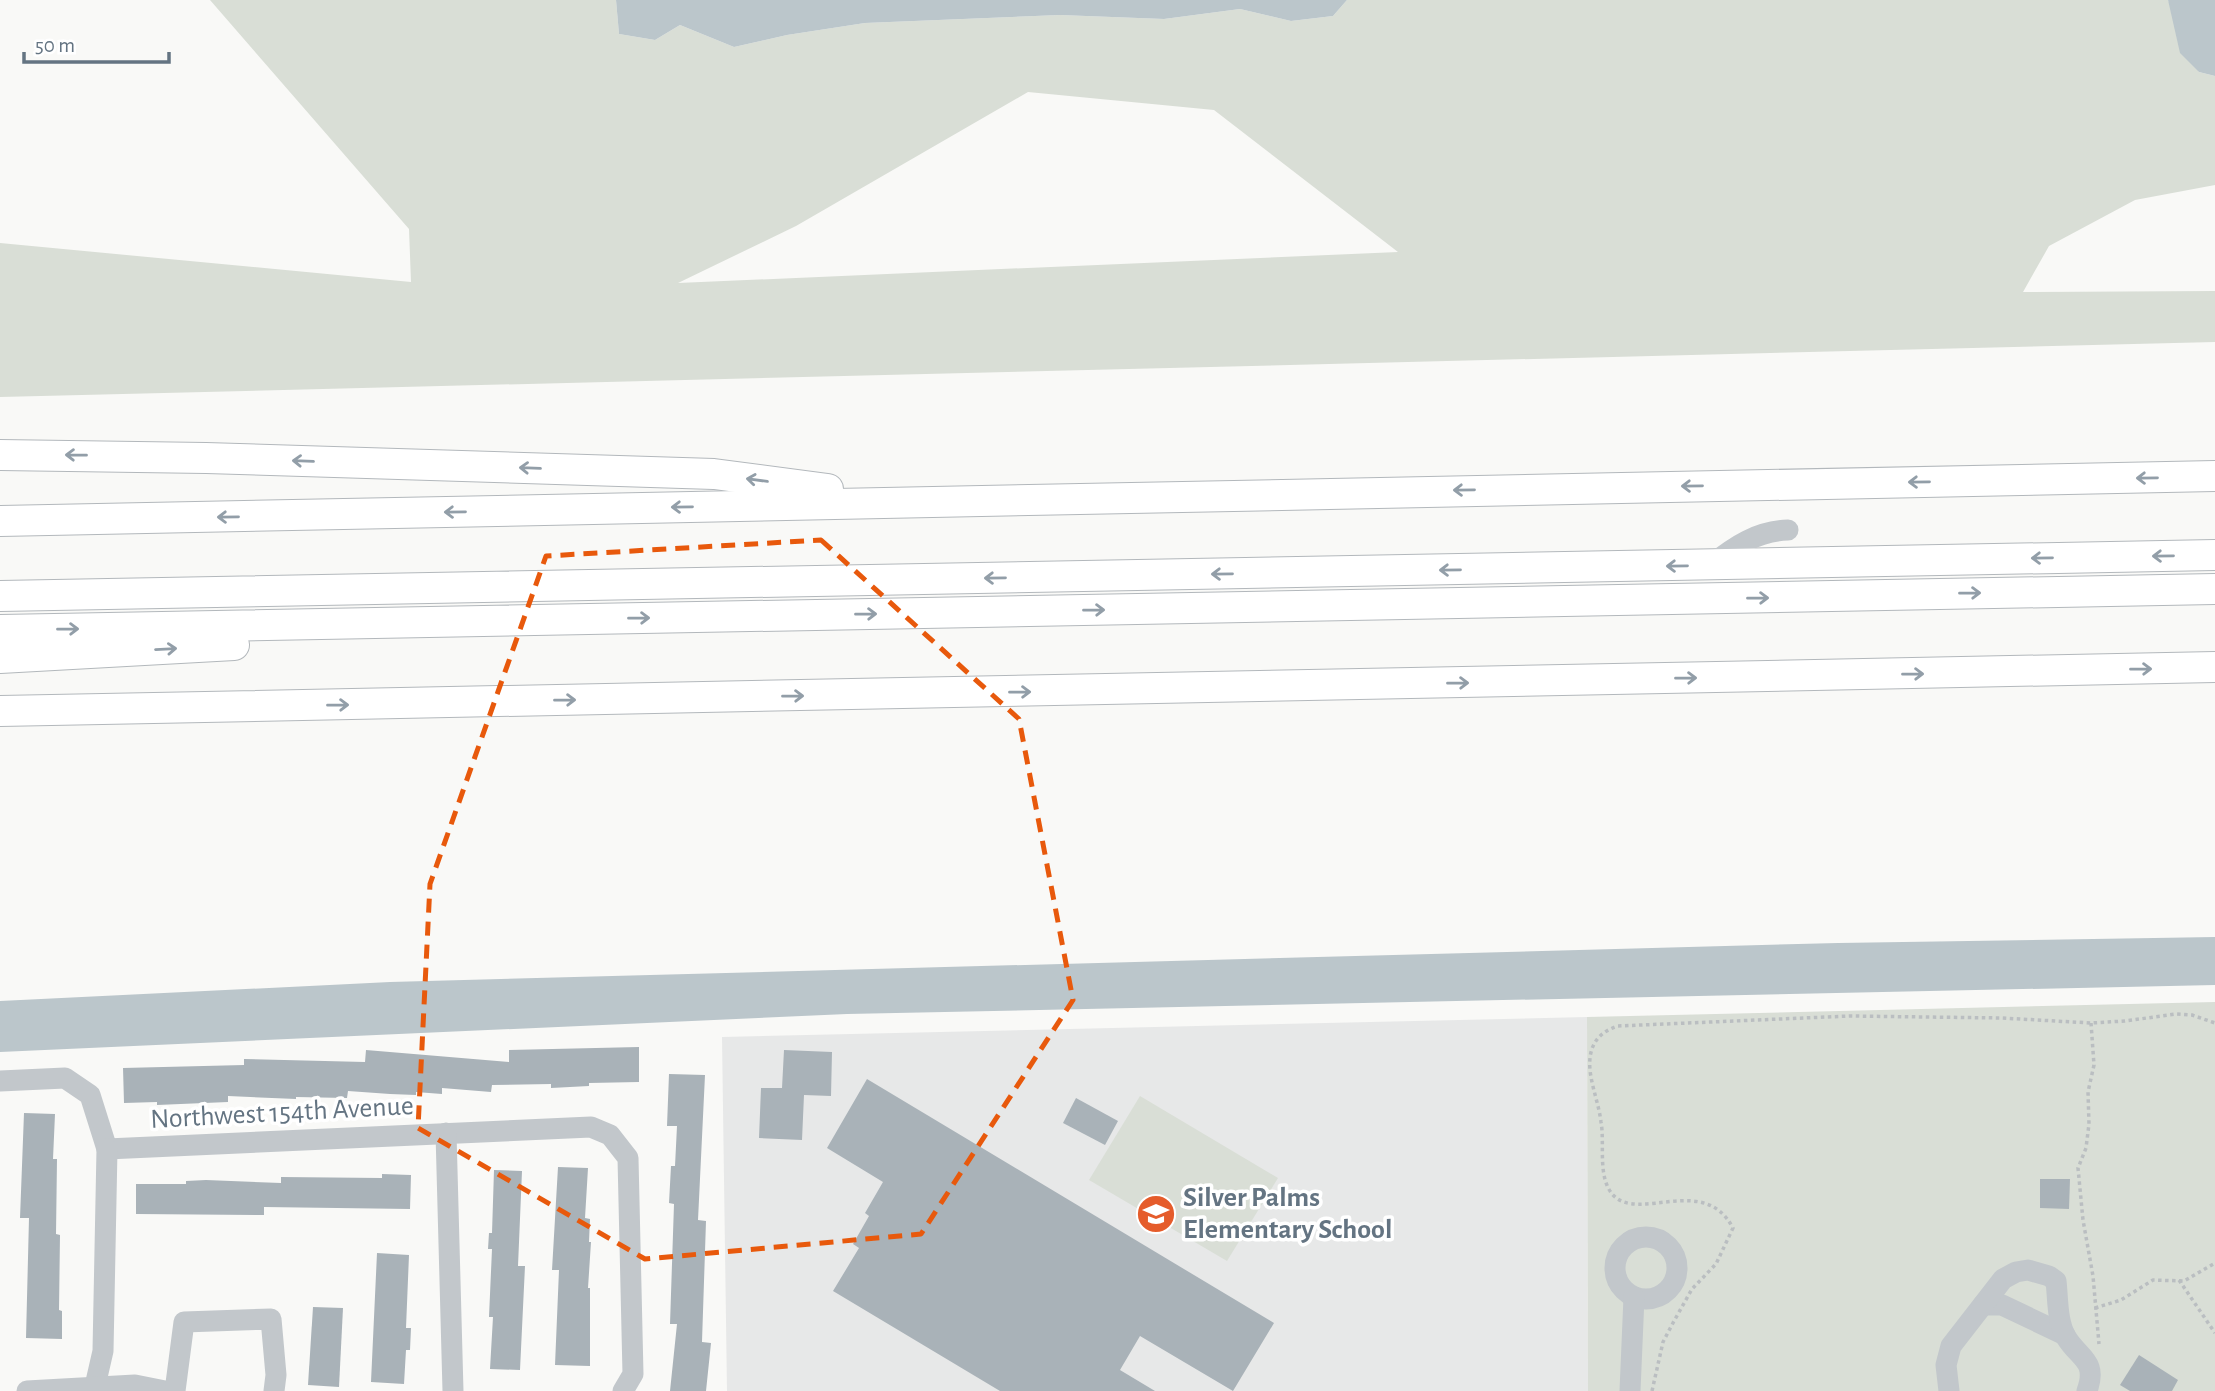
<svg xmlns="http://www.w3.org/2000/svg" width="2215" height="1391" viewBox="0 0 2215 1391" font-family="'Alegreya Sans',sans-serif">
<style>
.built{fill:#e7e8e8}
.green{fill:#d9ded6;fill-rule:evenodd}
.water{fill:#bbc6cb}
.building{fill:#a9b2b8}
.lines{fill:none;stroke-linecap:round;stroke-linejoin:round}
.highway-casing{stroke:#b3b8bc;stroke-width:32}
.path{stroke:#babec1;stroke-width:3.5;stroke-dasharray:3.5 3.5;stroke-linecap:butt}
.minor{stroke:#c2c7cb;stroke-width:21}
.highway{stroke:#fff;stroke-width:30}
.oneway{stroke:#929ea8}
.marked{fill:none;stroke:#e8590c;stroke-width:5;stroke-dasharray:14 9;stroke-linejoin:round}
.labels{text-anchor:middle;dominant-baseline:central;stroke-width:7;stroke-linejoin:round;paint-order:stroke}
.street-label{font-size:28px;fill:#647482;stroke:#fff}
.poi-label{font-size:28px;font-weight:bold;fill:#647482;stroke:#fff;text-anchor:start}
</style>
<rect width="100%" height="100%" fill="#f9f9f7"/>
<polygon class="built" points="1587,1017 1588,1391 727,1391 722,1037"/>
<g class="green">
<path d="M210,0h406l3,34 36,6 25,-15 54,22 53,-12 78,-12 195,-8 104,4 76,-10 51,12 42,-5 14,-16h821l31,72 16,4v109l-80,15 -86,46 -26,46 192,-1v51l-2215,55v-154l411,39 -2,-53zM1028,92l186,18 184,142 -720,31 118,-57z"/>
<polygon points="2215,1002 2215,1391 1588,1391 1587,1017"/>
<polygon points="1140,1096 1278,1178 1227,1261 1089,1180"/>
</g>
<g class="water">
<polygon points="616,0 1347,0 1333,16 1291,21 1240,9 1164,19 1060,15 865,23 787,35 734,47 680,25 655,40 619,34"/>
<polygon points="2168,0 2215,0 2215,76 2199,72 2180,53"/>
<polygon points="2215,937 2215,985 847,1014 0,1052 0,1001 390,982 1838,943"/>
</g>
<g class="building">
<polygon points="639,1047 639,1082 589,1083 589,1086 551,1088 551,1084 492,1085 491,1092 442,1088 442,1094 416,1092 416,1095 390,1094 348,1091 347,1098 296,1097 296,1099 228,1096 228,1102 157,1105 157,1102 124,1103 123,1068 244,1065 244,1059 365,1062 366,1050 509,1062 509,1050"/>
<polygon points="784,1050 832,1052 831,1096 804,1095 802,1140 759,1138 761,1088 782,1088"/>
<polygon points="669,1074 705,1075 698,1220 706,1221 702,1342 711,1343 706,1391 670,1391 677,1324 670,1324 674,1204 669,1203 671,1166 675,1166 677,1126 667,1126"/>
<polygon points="867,1079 1274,1323 1233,1391 1140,1336 1120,1370 1155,1391 1000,1391 833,1291 859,1248 853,1244 869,1216 865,1213 883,1182 827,1148"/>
<polygon points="1076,1098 1118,1121 1105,1145 1063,1123"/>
<polygon points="24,1113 55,1114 53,1159 57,1159 56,1234 60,1235 59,1310 62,1311 62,1339 26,1338 29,1218 20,1218"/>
<polygon points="558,1167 588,1168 585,1218 590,1219 589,1242 591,1242 588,1288 590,1288 590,1366 555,1365 559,1270 552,1270"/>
<polygon points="494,1170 522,1171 518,1266 525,1266 520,1370 490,1369 493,1317 489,1317 492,1249 488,1249 489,1233 492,1233"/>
<polygon points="382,1174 411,1175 410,1209 264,1207 264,1215 136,1214 136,1184 186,1184 186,1181 206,1180 281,1183 281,1177 382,1178"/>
<polygon points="2040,1179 2070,1179 2069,1209 2040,1208"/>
<polygon points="377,1253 409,1255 406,1328 411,1328 410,1350 406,1350 404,1384 371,1382"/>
<polygon points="313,1307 343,1308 339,1387 308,1385"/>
<polygon points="2139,1355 2178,1380 2172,1391 2130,1391 2120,1385"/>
</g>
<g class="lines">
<g class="highway-casing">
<g id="highway">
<polyline points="0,455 206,458 714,474 828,489"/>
<polyline points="0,521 2215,476"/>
<polyline points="0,596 2215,555"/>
<polyline points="0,630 2215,589"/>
<polyline points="0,658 234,645"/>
<polyline points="0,711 2215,667"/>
</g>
</g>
<g class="path">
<polyline points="2091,1023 2094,1065 2088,1092 2089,1124 2086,1148 2078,1168 2083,1220 2093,1276 2099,1344"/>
<polyline points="2179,1280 2215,1333"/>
<polyline points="2095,1308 2121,1300 2153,1280 2184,1281 2215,1263"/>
<path d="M1652,1391l11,-49 11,-21 18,-32 24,-25 17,-36c-29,-55 -94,-5 -120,-33 -16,-18 -8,-51 -12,-73 -2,-17 -9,-34 -11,-52 -2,-22 6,-37 28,-44l232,-10 152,2 89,5 34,-2 51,-7 16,1 23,8"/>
</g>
<g class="minor">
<path d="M1711,565c24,-19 46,-34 77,-35"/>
<polyline points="0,1081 65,1078 90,1095 107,1149 591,1127 610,1135 628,1158 633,1374 623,1391"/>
<polyline points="446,1133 453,1391"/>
<circle cx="1646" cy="1268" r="31"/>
<polyline points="1983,1305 2002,1305 2065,1335"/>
<polyline points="95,1386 103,1351 107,1149"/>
<polyline points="27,1391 135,1385 165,1391"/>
<polyline points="175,1391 184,1322 271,1319 276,1375 274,1391"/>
<polyline points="1630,1391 1634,1297"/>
<path d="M1949,1391l-3,-26 5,-19 52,-67 13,-7 12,-2 21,6 7,5c2,17 1,41 10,56 13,22 32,23 21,54"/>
</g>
<use href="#highway" class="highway"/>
</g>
<defs><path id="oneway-shaft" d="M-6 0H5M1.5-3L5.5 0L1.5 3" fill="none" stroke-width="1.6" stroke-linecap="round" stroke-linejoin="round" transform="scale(1.75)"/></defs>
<g class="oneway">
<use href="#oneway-shaft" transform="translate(76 455) rotate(-179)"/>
<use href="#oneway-shaft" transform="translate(303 461) rotate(-178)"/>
<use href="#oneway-shaft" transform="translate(530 468) rotate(-178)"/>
<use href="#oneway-shaft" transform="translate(2147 478) rotate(179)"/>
<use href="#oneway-shaft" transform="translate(757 480) rotate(-172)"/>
<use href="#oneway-shaft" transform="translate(1919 482) rotate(179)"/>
<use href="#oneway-shaft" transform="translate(1692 486) rotate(179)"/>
<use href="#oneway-shaft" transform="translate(1464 490) rotate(179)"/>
<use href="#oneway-shaft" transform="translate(682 507) rotate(179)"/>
<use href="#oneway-shaft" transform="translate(455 512) rotate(179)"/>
<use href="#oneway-shaft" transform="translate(228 517) rotate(179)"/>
<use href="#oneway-shaft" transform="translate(2163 556) rotate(179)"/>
<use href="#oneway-shaft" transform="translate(2042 558) rotate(179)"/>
<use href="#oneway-shaft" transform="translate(1677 566) rotate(179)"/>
<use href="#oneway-shaft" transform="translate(1450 570) rotate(179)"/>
<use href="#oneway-shaft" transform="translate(1222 574) rotate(179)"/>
<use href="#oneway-shaft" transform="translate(995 578) rotate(179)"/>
<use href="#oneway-shaft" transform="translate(1970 593) rotate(-1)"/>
<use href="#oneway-shaft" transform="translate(1758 598) rotate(-1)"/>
<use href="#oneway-shaft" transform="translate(1094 610) rotate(-1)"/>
<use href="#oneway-shaft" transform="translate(866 614) rotate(-1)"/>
<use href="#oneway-shaft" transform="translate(639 618) rotate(-1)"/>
<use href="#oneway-shaft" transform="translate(68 629) rotate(-1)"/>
<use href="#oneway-shaft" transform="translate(166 649) rotate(-3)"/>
<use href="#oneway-shaft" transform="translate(2141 669) rotate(-1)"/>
<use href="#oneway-shaft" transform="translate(1913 674) rotate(-1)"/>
<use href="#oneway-shaft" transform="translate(1686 678) rotate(-1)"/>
<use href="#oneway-shaft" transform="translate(1458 683) rotate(-1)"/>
<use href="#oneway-shaft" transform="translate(1020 692) rotate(-1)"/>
<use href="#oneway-shaft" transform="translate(793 696) rotate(-1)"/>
<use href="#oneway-shaft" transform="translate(565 700) rotate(-1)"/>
<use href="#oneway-shaft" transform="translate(338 705) rotate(-1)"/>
</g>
<path class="marked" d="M821,540l198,179 54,281 -152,234 -276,25 -227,-131 12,-244 116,-328z"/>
<defs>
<g id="school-disc" transform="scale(2.0125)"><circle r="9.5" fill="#e55c2b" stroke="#fff"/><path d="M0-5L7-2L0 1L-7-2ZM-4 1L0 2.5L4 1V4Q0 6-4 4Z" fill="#fff"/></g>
</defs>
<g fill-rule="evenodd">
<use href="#school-disc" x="1156" y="1214"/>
</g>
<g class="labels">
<g class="street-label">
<text transform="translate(282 1113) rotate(-3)">Northwest 154th Avenue</text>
</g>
<g class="poi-label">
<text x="1183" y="1198">Silver Palms<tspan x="1183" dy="32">Elementary School</tspan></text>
</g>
</g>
<path d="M24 52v10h145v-10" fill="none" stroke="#647482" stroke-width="3.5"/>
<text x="35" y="52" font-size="21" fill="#647482" stroke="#ffffff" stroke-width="5" paint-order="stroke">50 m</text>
</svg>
